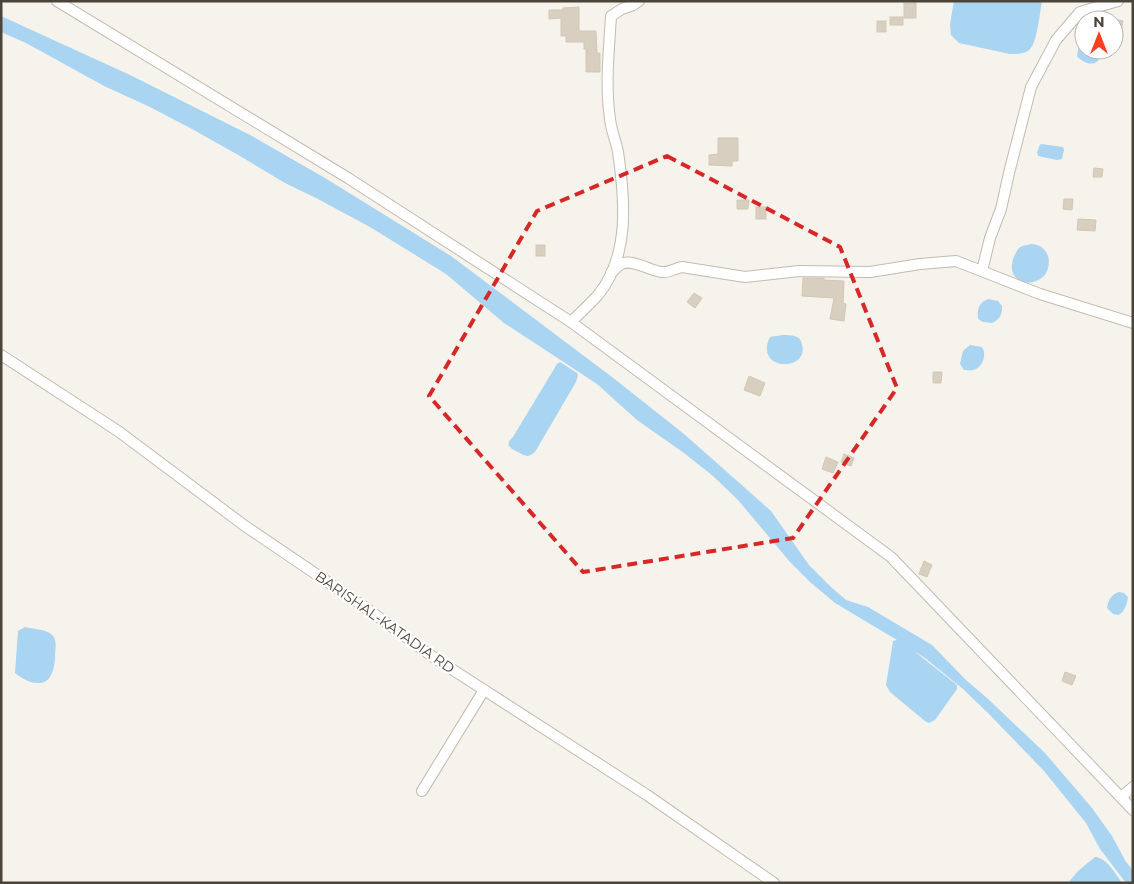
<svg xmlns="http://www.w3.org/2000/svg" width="1134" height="884" viewBox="0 0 1134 884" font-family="Montserrat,sans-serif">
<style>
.water{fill:#a9d4f2}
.building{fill:#d8cfc1;stroke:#d3c7b4}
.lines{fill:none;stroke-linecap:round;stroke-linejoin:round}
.minor-casing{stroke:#c2bbae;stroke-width:12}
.minor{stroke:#fff;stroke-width:10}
.marked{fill:none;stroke:#d62828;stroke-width:4;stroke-dasharray:10 6;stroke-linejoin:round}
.labels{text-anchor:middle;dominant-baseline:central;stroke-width:4.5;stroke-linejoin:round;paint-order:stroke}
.street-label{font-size:14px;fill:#4b4439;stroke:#fff}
</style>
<rect width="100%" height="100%" fill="#f6f3ec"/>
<g class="water">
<path d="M954,1h88c-2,10 -5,42 -12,48 -4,5 -13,5 -20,5l-51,-11 -8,-8 -1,-11z"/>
<polygon points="1,16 130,75 252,136 325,178 451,256 612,377 684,434 771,511 809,565 831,587 846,600 868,607 932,645 967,681 987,698 1045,753 1092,808 1112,836 1126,862 1133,870 1133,883 1126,883 1100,849 1086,823 1044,771 988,713 963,689 925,658 914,651 957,685 957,689 935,720 929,723 925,721 890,692 886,685 893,641 897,640 835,603 810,582 790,562 738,500 713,476 684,453 637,420 597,384 504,323 446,274 370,227 316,198 285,183 240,156 192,129 148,106 106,87 26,43 1,32"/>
<path d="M1084,26v24h17c-1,3 -1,6 -2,9 -4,9 -18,3 -22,-3l4,-23z"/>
<polygon points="1041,144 1063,147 1064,150 1062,159 1057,160 1038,156 1037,152 1040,145"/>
<path d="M1032,244c15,1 21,16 14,29 -4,8 -19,13 -27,7 -9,-6 -8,-15 -5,-24 1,-1 3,-6 4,-7 3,-4 10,-4 14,-5z"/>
<path d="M988,299l10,2 4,5c0,9 -2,13 -10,17l-9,-1 -5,-3c-1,-9 0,-16 10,-20z"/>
<path d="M783,335c9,0 17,0 19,9 8,29 -49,27 -32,-7z"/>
<path d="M970,345l12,2c5,7 1,21 -9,23 -2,1 -6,0 -9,0l-4,-6 3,-13z"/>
<path d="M560,362l17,11 1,2 -2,7 -41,70c-3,2 -5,4 -8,4 -3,-1 -6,-2 -9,-4 -8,-4 -14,-7 -5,-15l44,-73z"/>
<path d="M1119,592l5,1 4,4c-1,7 -4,16 -10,18l-5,-1 -6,-6c1,-8 5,-14 12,-16z"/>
<path d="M25,627c8,2 19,2 26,7 7,5 4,15 4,22 0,6 -1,13 -4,19 -7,15 -27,6 -36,-2l3,-42z"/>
<path d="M1095,857c12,1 20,16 27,26h-54l10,-12z"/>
</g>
<g class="building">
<rect x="904" y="3" width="12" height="15"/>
<polygon points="579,7 579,31 596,31 597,53 600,53 600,72 586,72 586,49 584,49 584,42 566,42 566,36 561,36 561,18 549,19 549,10 563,10 563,8"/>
<rect x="890" y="17" width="13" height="8"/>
<polygon points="1114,19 1123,21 1118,47 1114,47"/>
<rect x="877" y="21" width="9" height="11"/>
<polygon points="718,138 738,138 738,161 732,161 732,166 709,165 709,155 718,154"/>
<polygon points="1094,168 1103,169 1102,177 1093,177"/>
<polygon points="1064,199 1073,199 1072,210 1063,209"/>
<polygon points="737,200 749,200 748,209 737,209"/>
<rect x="756" y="207" width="10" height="12"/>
<polygon points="1078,219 1096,220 1095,231 1077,230"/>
<rect x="536" y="245" width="9" height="11"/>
<polygon points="803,278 824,278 824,280 844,281 843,303 846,304 844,321 830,319 834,298 802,296"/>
<polygon points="694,293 702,298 695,308 687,302"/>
<polygon points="933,372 942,372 941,383 933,383"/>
<polygon points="749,376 765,383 760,396 744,390"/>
<polygon points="844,454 854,458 851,466 841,462"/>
<polygon points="826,457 838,462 833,473 822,469"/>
<polygon points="924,561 932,565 927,577 919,574"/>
<polygon points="1065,672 1076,676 1072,685 1062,681"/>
</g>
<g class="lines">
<g class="minor-casing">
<g id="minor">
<polyline points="57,1 348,178 571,322 891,557 1133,810"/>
<polyline points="982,271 990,238 1001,209 1009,173 1031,87 1056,40 1080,12 1118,1"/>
<path d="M611,273c3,-2 5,-6 9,-8 10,-8 30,6 42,7 7,1 13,-4 20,-5l63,10 54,-6 71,1 50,-8 36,-3 84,33 93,29"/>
<path d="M571,322c9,-9 19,-18 27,-27 32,-39 27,-96 20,-143 -2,-11 -7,-22 -8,-33 -5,-34 -1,-69 1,-103l11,-7 11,-4 6,-4"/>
<polyline points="1,355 118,431 245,526 369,610 433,657 647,795 774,883"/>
<polyline points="422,791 484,690"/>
<polyline points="1121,797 1133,787"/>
</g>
</g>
<use href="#minor" class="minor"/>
</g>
<path class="marked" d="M667,156l173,91 57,141 -104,150 -210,34 -154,-176 108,-185z"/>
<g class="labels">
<g class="street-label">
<text transform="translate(385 622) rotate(35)">BARISHAL-KATADIA RD</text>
</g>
</g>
<rect width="1134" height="884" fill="none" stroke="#4b4439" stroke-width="5"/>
<g transform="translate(1099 35)"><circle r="24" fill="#ffffff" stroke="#b7b4b0"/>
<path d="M0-4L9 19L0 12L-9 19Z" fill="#fc3f1d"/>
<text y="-8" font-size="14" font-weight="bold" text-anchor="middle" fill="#4b4439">N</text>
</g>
</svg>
